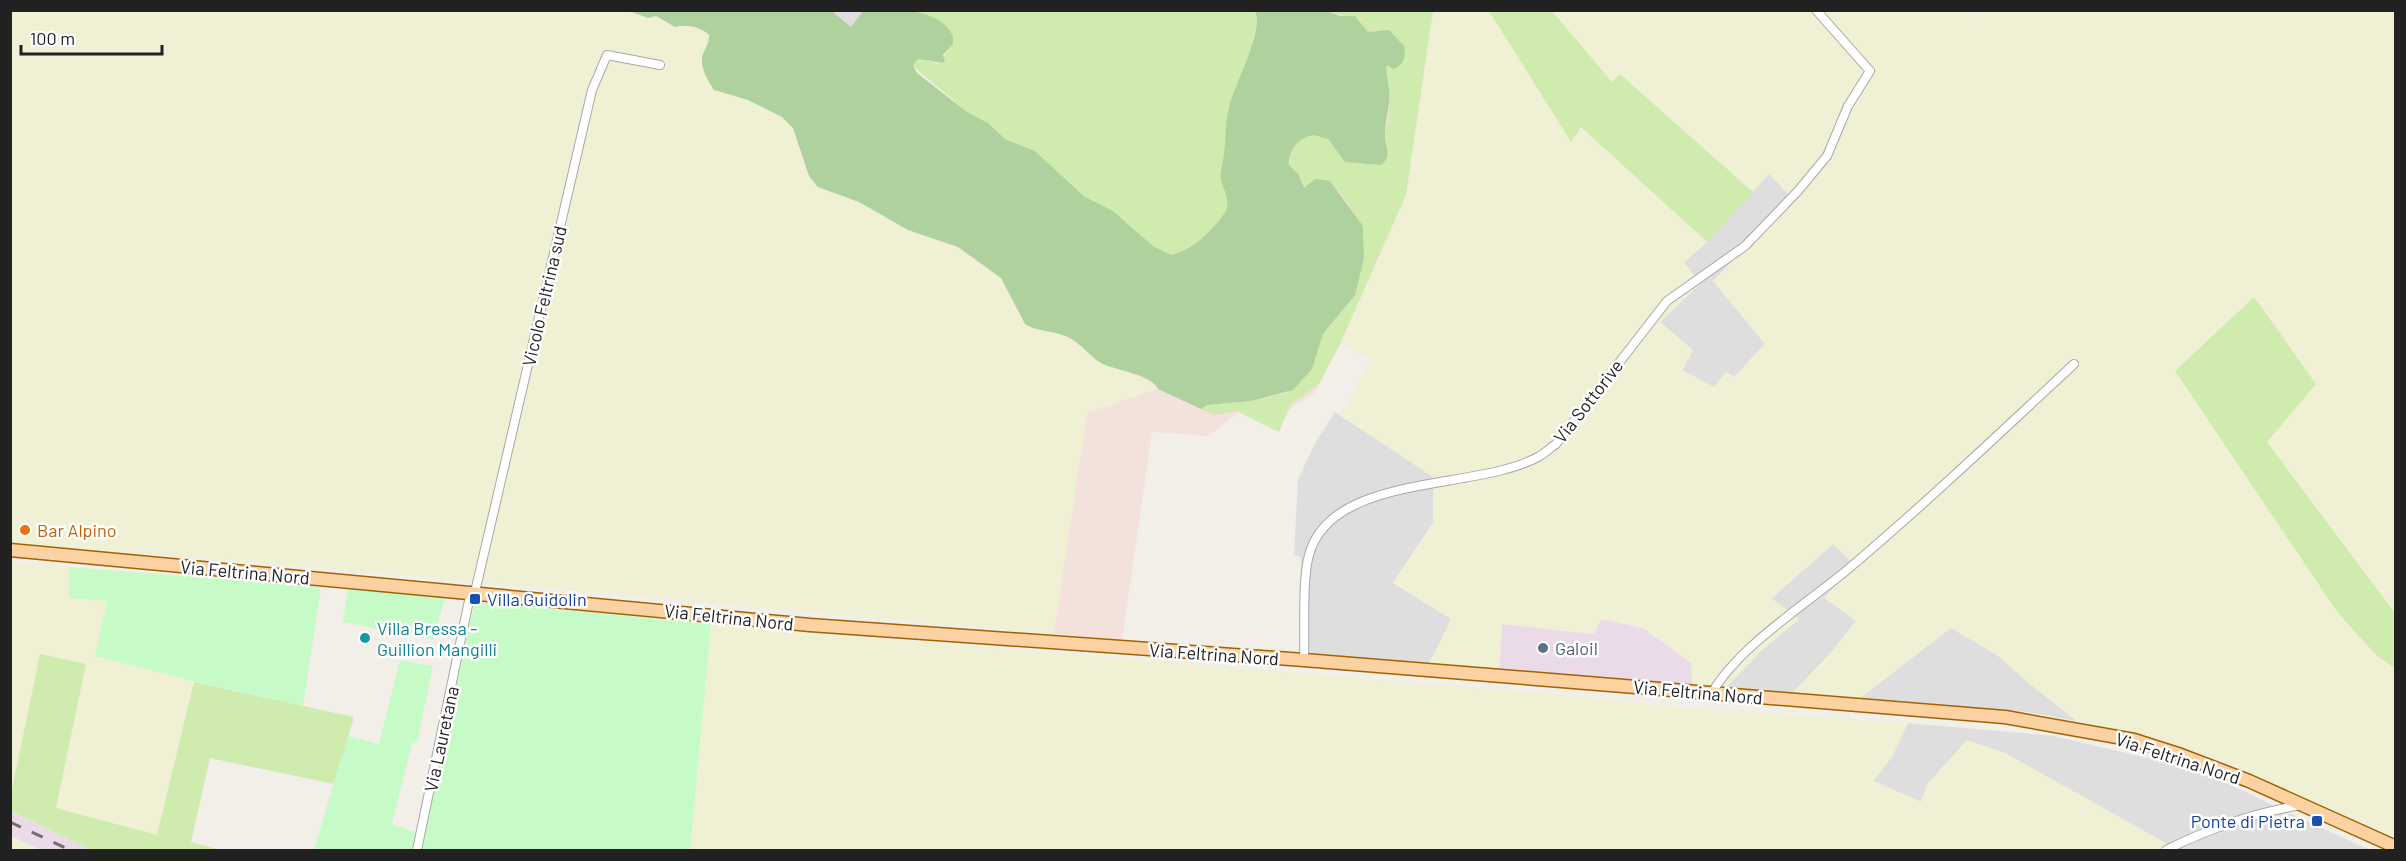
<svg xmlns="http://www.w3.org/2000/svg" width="2406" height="861" viewBox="0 0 2406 861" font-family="Barlow,sans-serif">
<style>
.residential{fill:#dfdedf}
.industrial{fill:#ebdae8}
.military{fill:#f3e1dc}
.farmland{fill:#eff0d4}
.grass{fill:#cfecae}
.forest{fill:#aed19d}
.park{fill:#c6fbc8}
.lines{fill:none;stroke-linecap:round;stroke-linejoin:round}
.minor-casing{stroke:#a8a8a8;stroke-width:10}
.primary-casing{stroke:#9f6300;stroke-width:15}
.minor{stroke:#fff;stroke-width:8}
.primary{stroke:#fdd2a2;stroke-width:12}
.rail{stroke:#6f6f6f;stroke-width:3;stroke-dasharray:12 12;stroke-linecap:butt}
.food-dot{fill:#e8710a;stroke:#fff;stroke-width:2}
.transit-dot{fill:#1a4fb4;stroke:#fff;stroke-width:2}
.culture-dot{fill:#0f9aa8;stroke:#fff;stroke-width:2}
.service-dot{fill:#5c6f8a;stroke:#fff;stroke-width:2}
.labels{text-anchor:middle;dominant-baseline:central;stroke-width:5;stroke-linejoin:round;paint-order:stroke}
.street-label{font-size:18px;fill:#212121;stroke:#fff}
.food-label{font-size:18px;fill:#c56008;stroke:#fff;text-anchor:start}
.transit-label{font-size:18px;fill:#164399;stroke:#fff;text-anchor:start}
.culture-label{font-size:18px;fill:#0d838f;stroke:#fff;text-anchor:start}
.service-label{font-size:18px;fill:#4e5e75;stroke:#fff;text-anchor:start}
</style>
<rect width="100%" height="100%" fill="#f2eee8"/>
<g class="residential">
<polygon points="832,11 863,11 851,27"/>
<polygon points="1769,174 1794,199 1713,281 1765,344 1734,377 1714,387 1682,370 1660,322 1700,283 1684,263"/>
<polygon points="1335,412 1445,485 1433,488 1433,523 1393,583 1452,619 1428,666 1299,655 1301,557 1294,555 1298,479 1317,440"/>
<polygon points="1833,544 1856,564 1856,621 1828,656 1788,697 1722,692 1760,652 1799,619 1771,599"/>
<polygon points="1951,628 1997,655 2031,685 2077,721 2027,712 1856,701"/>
<polygon points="1908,723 2053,736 2169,763 2229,784 2289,813 2264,820 2291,814 2370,850 2183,850 2197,841 2251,820 2196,841 2181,850 2170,850 1928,783 1921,802 1873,781 1892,757"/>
</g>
<g class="industrial">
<polygon points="1600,619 1643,628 1691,663 1693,689 1499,671 1502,624 1593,634"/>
<polygon points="10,811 91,850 40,850 11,836"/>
</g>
<polygon class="military" points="1266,11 1428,11 1402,196 1315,393 1271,421 1241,410 1209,436 1152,432 1122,640 1045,633 1081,406"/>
<g class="farmland">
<polygon points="610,10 629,10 648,18 656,16 668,25 683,25 703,30 709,35 709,42 702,56 714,90 748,100 782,117 793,128 803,162 825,190 859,202 908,230 958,247 1001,278 1025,325 1066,337 1086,347 1096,358 1156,384 1158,389 1087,413 1054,634 315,567 11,543 10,11"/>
<polygon points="1970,10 1977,18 1991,10 2395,11 2395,613 2267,442 2254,297 2175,371 2338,613 2377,656 2395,668 2395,841 2237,766 2174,744 2077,721 2031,685 1997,655 1951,628 1856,701 1788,697 1828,656 1856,621 1824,598 1855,565 1833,544 1771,598 1799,619 1760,652 1722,692 1693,689 1691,663 1643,628 1601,619 1594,634 1502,624 1499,671 1428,666 1451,619 1393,583 1433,523 1433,488 1445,484 1341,416 1372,359 1341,343 1406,195 1433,11 1489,11 1571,142 1580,127 1707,242 1684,263 1701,283 1660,322 1693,350 1682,371 1714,387 1726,372 1735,377 1765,344 1713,281 1793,199 1769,174 1753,192 1620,74 1612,83 1552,11"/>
<polygon points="10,563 70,567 69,598 107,600 95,656 194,682 157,836 56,808 86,664 40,654 11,794"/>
<polygon points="711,624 1561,695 1691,709 1908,723 1892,757 1873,781 1921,802 1928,783 1967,740 2005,753 2173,847 2170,850 690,850"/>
<polygon points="11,836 40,850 11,850"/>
</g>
<g class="grass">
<path d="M1254,10c10,22 -18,73 -25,97 -3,12 -2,24 -2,36 0,9 -5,18 -6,27 -2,15 14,29 3,44 -14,19 -30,35 -53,41l-18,-9 -40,-35 -28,-14 -50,-46 -30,-12 -17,-16 -21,-11 -54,-46 4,-6 7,-1 14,5 15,-20 -17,-24 -20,-9z"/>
<path d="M1327,11h106l-27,184 -65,147 -22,42 -29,22 -11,26 -42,-21 -22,4 -14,-6 6,-4 44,-4 36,-8 25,-24 11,-35 28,-33 13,-43 -1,-32 -24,-35 -24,-12 -11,9 -5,-13 -10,-10c0,-17 17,-37 34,-28 9,4 16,18 22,25l36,3 8,-12 -5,-15 5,-22v-30l-4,-15 2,-7 -12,-34 -7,2 -6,-5 -2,-7z"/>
<polygon points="1489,11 1552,11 1612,82 1620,74 1753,192 1707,242 1581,127 1571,142"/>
<polygon points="2254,297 2316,384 2267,442 2395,613 2395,668 2377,656 2338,613 2175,371"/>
<polygon points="40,654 86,664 56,808 157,835 194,682 354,717 334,784 210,758 191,842 221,850 91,850 11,811 11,794"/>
</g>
<path class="forest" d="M629,11h203l19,16 12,-16c29,-1 74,-6 90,25v8l-10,11 2,7c-10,2 -18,-4 -28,-2l-4,6 4,7 50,39 21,11 17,16 30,12 50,46 28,14 40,35 18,9c23,-6 39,-22 53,-41 11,-16 -7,-28 -3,-44 6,-22 3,-42 8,-63 6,-24 35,-75 26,-96h72l13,5h15l13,16 21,-2 15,16c2,11 0,19 -11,23l-6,-4c-2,8 1,14 2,23 2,16 -4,31 -4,47 -1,12 9,19 -4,30l-36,-3 -17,-23 -14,-4c-15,2 -26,15 -25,30l10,10 5,13 11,-9 15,2 33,45 1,32 -9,37 -32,39 -11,35 -19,21 -42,11 -44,4 -6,4 -43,-20c-7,-15 -40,-18 -55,-25 -14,-7 -19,-20 -38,-28 -12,-5 -30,-5 -40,-12l-24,-46 -43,-31 -50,-17 -49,-28 -41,-15 -9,-11 -16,-48 -11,-11 -34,-17 -34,-10c-7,-11 -15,-23 -11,-36 3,-7 6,-11 6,-19 -8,-8 -23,-11 -34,-8l-19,-11 -8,2z"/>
<g class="park">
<polygon points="70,567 321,587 303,706 200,683 95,656 107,601 69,598"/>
<polygon points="348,587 446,595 433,640 343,622"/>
<polygon points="475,602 711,624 690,850 420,850"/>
<polygon points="400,660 433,666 417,743 412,743 392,824 416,833 413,850 314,850 348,736 379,744"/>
</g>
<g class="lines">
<g class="minor-casing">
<g id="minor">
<polyline points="475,592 592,90 607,55 660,65"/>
<path d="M1304,660c1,-28 -2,-80 5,-105 22,-82 167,-64 229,-98 6,-3 12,-9 18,-13l111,-143 78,-55 52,-54 30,-36 21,-50 22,-35 -54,-61"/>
<path d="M1712,693c26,-46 93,-88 135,-123 78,-66 152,-136 227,-206"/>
<polyline points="417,850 471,591"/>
<path d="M2166,850c47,-23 83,-35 134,-45"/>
</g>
</g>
<g class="primary-casing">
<polyline id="primary" points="10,550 810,625 1304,660 2005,717 2134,740 2181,755 2249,781 2396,847"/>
</g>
<use href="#minor" class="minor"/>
<use href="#primary" class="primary"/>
<polyline class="rail" points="10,822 70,850"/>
</g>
<circle class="food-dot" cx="25" cy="530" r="6"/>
<g class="transit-dot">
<rect x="469" y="593" width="12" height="12" rx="3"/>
<rect x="2311" y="815" width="12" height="12" rx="3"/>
</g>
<circle class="culture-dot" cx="365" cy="638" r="6"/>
<circle class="service-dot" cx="1543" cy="648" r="6"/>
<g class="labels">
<g class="street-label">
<text transform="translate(544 296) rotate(-77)">Vicolo Feltrina sud</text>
<text transform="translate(1588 401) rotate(-52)">Via Sottorive</text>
<text transform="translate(245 572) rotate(5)">Via Feltrina Nord</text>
<text transform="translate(729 617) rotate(6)">Via Feltrina Nord</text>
<text transform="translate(1214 654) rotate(4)">Via Feltrina Nord</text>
<text transform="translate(1698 692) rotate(5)">Via Feltrina Nord</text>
<text transform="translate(441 739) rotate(-78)">Via Lauretana</text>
<text transform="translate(2178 758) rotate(18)">Via Feltrina Nord</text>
</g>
<g class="food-label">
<text x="37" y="530">Bar Alpino</text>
</g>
<g class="transit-label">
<text x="487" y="599">Villa Guidolin</text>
<text x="2305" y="821" text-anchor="end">Ponte di Pietra</text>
</g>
<g class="culture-label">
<text x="377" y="628">Villa Bressa -<tspan x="377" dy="21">Guillion Mangilli</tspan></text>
</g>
<g class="service-label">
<text x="1555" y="648">Galoil</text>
</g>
</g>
<rect width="2406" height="861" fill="none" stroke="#212121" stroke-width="24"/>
<path d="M21 45v9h141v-9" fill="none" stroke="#212121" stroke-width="3"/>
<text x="30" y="45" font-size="18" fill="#212121" stroke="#ffffff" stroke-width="4.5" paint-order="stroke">100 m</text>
</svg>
